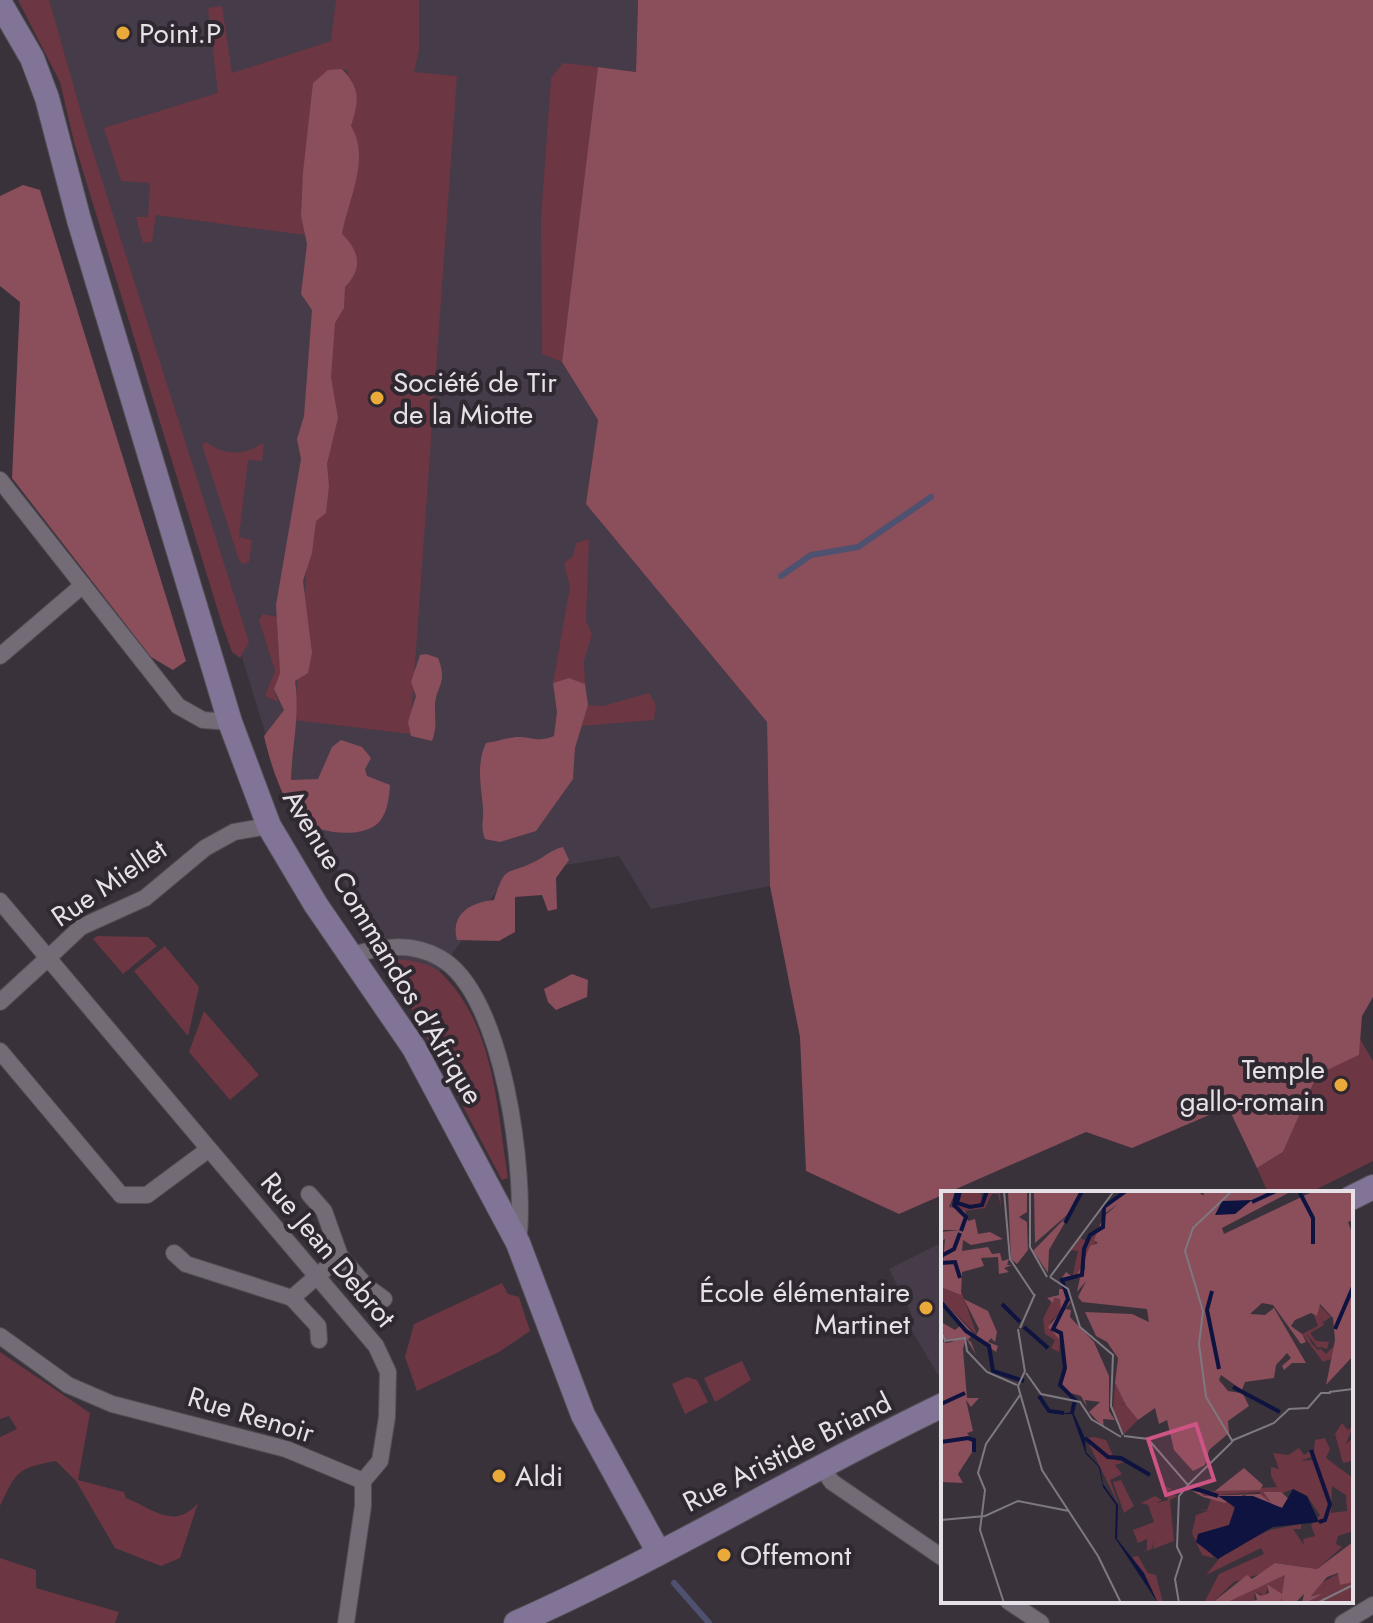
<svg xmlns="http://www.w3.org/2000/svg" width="1373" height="1623" viewBox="0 0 1373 1623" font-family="Jost,sans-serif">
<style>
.built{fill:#463b49}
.green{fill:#6c3642}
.forest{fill:#8b4e5b}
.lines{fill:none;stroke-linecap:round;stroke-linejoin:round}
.stream{stroke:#4f5171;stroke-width:6}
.street-casing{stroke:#534e55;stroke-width:18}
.secondary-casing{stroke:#534e55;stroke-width:26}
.street{stroke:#736b75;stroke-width:16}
.secondary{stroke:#827496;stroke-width:24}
.poi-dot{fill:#eaaa39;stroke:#2f2831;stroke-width:3}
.labels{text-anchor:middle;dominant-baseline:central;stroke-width:8;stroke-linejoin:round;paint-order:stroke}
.poi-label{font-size:28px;fill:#e6e1e7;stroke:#2f2831;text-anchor:start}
.street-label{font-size:28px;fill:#e6e1e7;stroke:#2f2831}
.inset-river{fill:none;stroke:#0e133f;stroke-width:4}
.inset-road{fill:none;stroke:#7e7880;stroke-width:2}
.view{fill:#cd5485;fill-opacity:0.15;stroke:#cd5485;stroke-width:4}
.inset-edge{fill:none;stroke:#e6e1e7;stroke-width:4}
</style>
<rect width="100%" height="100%" fill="#39323b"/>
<g class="built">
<polygon points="32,0 638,0 636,72 599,67 562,362 598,420 586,504 767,722 770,886 651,909 619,856 508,875 416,1005 274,761 55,53"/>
<polygon points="943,1242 943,1372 938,1375 904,1317 911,1313 889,1269"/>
</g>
<g class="green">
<polygon points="18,0 49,0 87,133 249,642 240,658 232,652 222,624 74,142 60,82"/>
<polygon points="336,0 419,0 419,50 414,72 457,76 410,734 294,720 348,70 342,69 308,130 301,216 305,235 156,215 152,242 143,243 136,217 148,217 150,183 121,181 104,128 218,93 208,8 222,6 232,73 331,41"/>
<polygon points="563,63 598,67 562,362 542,354 541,218 551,78"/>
<path d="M206,442c20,14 38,14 58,0l-2,19 -14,-1 -9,77 13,3 -3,22 -6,2 -4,-4 -37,-115z"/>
<polygon points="589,539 586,621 592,634 584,661 585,684 569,678 553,683 570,587 564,563 573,556 576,543"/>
<polygon points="263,614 277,617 280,673 274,689 278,702 265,696 275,671 259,620"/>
<polygon points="649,693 656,705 654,720 582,726 588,705 603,706"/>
<polygon points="97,936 148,937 157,946 123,974 93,939"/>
<polygon points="165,946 199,987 188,1036 134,971"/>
<path d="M385,959c19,0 45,2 58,16 52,52 54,135 65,203l-6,2z"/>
<polygon points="204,1011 259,1075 230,1100 189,1052"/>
<polygon points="1360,1039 1373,1061 1373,1161 1309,1193 1268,1193 1257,1168 1283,1152 1317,1075 1359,1055"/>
<polygon points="502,1283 508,1294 519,1297 530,1331 499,1352 417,1391 405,1357 414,1324"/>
<path d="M0,1352l90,61 -12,67 46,12 2,6c26,10 48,33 72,5l-18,55 -19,8 -46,-18 -39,-67 -20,-20c-38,7 -39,9 -56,45v-69l17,-8 -8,-13 -9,3z"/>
<polygon points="742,1361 751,1380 715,1402 704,1378"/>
<polygon points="687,1377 697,1380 708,1402 685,1414 672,1384"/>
<polygon points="0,1558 36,1570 36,1588 119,1612 115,1623 0,1623"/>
</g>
<g class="forest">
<polygon points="638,0 1373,0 1373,997 1362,1016 1359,1055 1317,1075 1283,1152 1257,1168 1228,1107 1132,1148 1086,1132 899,1214 806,1171 800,1037 770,886 767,722 586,504 598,420 562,362 598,67 636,72"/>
<path d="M342,69c19,21 17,31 9,57 20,33 -3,74 -9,108 18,17 21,35 3,53l-1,21 -9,15 -4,54 7,41 -11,46 2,22 -3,27 -10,8 -4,32 -9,28 9,72 -4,20 -13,8c5,34 -3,65 -4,99l27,-1 14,-32 9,-7 21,7 9,11 -6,11 2,7 23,9c-1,12 -2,26 -10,36 -17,20 -66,12 -82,-4 -16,-16 -29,-58 -34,-81l20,-26 -10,-21 6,-16 -4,-68 25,-146 -4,-20 7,-23 8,-106 -11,-16 6,-50 -6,-28 2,-44 10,-89 15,-13z"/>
<polygon points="23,185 40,190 186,661 173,670 151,657 12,478 20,302 0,286 0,196"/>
<path d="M426,654l12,4c11,27 -4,29 -3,51 0,13 2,19 -3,32l-21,-5 -3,-14 8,-26 -5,-14 9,-27z"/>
<path d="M569,678l16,6 3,21 -13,43 -2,31 -37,52 -36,11 -15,-3c-5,-13 -1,-18 -2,-31 -2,-23 -7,-43 3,-65 11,-1 25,-7 34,-6 15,1 19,5 34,-1l3,-24 -4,-29z"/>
<path d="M563,847l6,13 -13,18 1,31 -9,2 -6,-16 -27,2v35l-16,9 -42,-1c-7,-26 14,-38 37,-40 12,-37 12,-24 40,-38 11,-5 16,-12 29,-15z"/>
<polygon points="572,974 588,980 587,997 556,1010 548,1002 544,989"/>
</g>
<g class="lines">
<g class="stream">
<polyline points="781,576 811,555 858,547 931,497"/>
<polyline points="674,1583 709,1623"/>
</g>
<g class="street-casing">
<g id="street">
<polyline points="0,480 178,706 203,720 230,722"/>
<polyline points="0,656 83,585"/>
<polyline points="0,901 48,958 81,927 145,898 205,848 234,832 269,826"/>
<path d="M351,955c30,-8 59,-14 89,3 64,35 87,219 78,285"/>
<polyline points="0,1002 48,958 209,1149 147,1195 121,1195 0,1051"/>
<polyline points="209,1149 376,1346 388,1372 387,1417 380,1461 363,1481"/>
<polyline points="174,1253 186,1264 292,1298 340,1256 324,1211 309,1194"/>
<polyline points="340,1256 366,1286 384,1299"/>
<polyline points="292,1298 318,1326 319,1340"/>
<polyline points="0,1336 68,1385 112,1404 286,1449 363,1481 363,1506 346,1623"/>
<polyline points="822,1468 832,1482 943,1558"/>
<polyline points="1008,1601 1041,1623"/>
<polyline points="1343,1623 1373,1605"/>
</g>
</g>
<g class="secondary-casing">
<g id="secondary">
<polyline points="0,3 32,58 47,98 79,220 230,722 269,826 316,905 414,1048 518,1243 583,1415 659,1553"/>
<polyline points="1351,1198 1373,1187"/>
<path d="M516,1623c146,-65 283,-149 427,-218"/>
</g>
</g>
<use href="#street" class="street"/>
<use href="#secondary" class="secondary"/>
</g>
<g class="poi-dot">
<circle cx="123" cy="33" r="8"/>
<circle cx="377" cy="398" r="8"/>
<circle cx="1341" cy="1085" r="8"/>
<circle cx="926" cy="1308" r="8"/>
<circle cx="499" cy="1476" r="8"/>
<circle cx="724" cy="1555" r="8"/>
</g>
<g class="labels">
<g class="poi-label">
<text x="139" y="33">Point.P</text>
<text x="393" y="382">Société de Tir<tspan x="393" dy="32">de la Miotte</tspan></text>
<text x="1325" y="1069" text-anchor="end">Temple<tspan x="1325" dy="32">gallo-romain</tspan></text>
<text x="910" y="1292" text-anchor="end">École élémentaire<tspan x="910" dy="32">Martinet</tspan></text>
<text x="515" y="1476">Aldi</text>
<text x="740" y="1555">Offemont</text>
</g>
<g class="street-label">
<text transform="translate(109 883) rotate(-34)">Rue Miellet</text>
<text transform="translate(383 947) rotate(59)">Avenue Commandos d'Afrique</text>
<text transform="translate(328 1250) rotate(50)">Rue Jean Debrot</text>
<text transform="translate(251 1415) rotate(17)">Rue Renoir</text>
<text transform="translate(787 1452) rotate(-27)">Rue Aristide Briand</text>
</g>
</g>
<g transform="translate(941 1191)">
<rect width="412" height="412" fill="#39323b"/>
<path d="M15,0h25l1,12 5,-12 13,1 1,15 -3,-13h-6l-7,14 -21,3 1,4 -15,-7zM163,32l-20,44 -12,11 6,-27 -7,-1 8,-13 9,5zM0,96l21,6 15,42 -36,-36zM112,107l8,1v12l-11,11 1,9 19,14 -10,-2 -1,9 -8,-4 4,-8 -10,-6 -2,-15zM377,113l13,13 -8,5 -2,-4 3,7 -14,8 6,8 13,1 -2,7 -6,-2 -3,1 -11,-14 5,10 6,6 3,-1 5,5 8,-8 -3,13 -8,3 -21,-28 16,-8 -4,-11zM174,192l11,19 -6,4 6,-3 12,17 -14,14 -11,-24zM401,232l6,7 5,-4 -7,18 7,-6v34l-2,1v-12l-8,2 -8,-29zM153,246l12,3 9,20 10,2 -10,3 7,9 -12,6 10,28 -34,-70zM384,247l5,11 -4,9 27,20v53l-15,5 -2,8 6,3 -25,22 -42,-6 -5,8 -36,11 -22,21h-8l15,-29 45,-20 -3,-6 -55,27 21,-26 43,-19 31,-6v5h-8l11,16 -1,-6 12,-3 -4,-11 9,-10 -13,-19 -14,-7 -13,5 6,6 -23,-7 8,10 -10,-4 -1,-7 -56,4 -4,-4 77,-5 -6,-11v-9l8,2 -6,-16 15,2 11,-7 5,7 6,-4 1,6 -10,4 12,-1 2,-20zM391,295l14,9 1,16 -16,2zM180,289l13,26 -10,7 -11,-31zM220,294l11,4 -7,4 13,3 -8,4 4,41 -21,8 1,-10 -2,10 -11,4 6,-3v-11l-9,4 -5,-13 21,-8 -6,-17 -7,-2 14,-7 7,4 -6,3 12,-3zM270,308l17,2 7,8 -6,16 -31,9 16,24 -12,-3 -10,-22 4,-18 12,-4 -13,-2 12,1zM197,365l10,17 8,2 7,28h-5l-26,-46zM398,382l14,9v21h-47l16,-8h-11l7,-10zM345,383l3,2 -7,19 -13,-10 -4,10 -7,2 4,-3 -7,-2 -1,11h-28z" fill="#6c3642" fill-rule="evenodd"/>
<path d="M0,0h15l-7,16 16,4 3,10 7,-2 3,15 12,-2 13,7 -32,6 -8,-5 -1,11 26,-4 4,7 8,-1 2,8 7,-2 -2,6h5l-8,3 5,4 -10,2 -1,-17 -17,1 3,8 -22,6 -1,23 -20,-8 4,-48 -4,2v-9l19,-2h-19zM67,0h19v21l-8,5 8,5 1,28 -11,14 -6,-5zM93,0h49l-8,17 -40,35zM183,0h73l7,5 -1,-5h89l-70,37 2,6 90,-43h39v29l-5,2 5,13v121l-27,29 9,-45 -2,-22 -13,-14 -3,12 -6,-3 -16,7 -4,6 11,8 4,8 -5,2 -28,-39 -11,-2 -12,11 15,1 9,-7 32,55h-14l-8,7 -2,-4 9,-8 -4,-5 -11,12 -2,13 -29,4 -3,8 -21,-15 -2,5 9,11 19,3h-4l6,12 -21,15 1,12 -20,17 -4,15 -12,6 -19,-21 -7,-30 -8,4 -4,-16 -17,12 -12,-15 -11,-22 3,-25 -11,-16 -11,-6 -11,-24 47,2 17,8 -2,-13 -65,-7 -4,-5 8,-16 -9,11 3,-14 -19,1 5,-7 8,6 7,-10 4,2v-12l5,-12 8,-3 -4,-3 9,-23 15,-13 -14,10 -1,-7zM130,21l-22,38 -1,23 -15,-22zM118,98h7l4,14 -5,6 6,1 -1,7 24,25 15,34v35l6,9 -12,-1 1,9 -15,-16 11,-10 -15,-2 2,7 -6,-11 -10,-3 6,7 -7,-2 -11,-12 5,-19 -3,-26 -13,-14 13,-16 -1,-12 -6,-1 -1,5 -6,-5 12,-3zM0,108l35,37 3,-7 -15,-30 24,12 9,21 -2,10 -4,-4 -3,4 10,4 -2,6 -24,-17 -4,5 3,2 5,13 -10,-17 -3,11 4,49h12l-8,9 -5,-7 7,31 -6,2 9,13 -18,28 5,9 -22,-1v-142l5,3 9,-2h-10l-4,-19 14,8 5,-4 8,12zM303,277l19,17 -3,5 -45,1zM251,300l8,1 4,4 56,-2 11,9 -8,-11h18l9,8 -8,8 -38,-13 -19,8 -22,-6zM412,351v40l-13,3 -2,-12 -11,4 -16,19 12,-2 -17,9h-4l2,-9 -9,9h-13v-6l-1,6 -30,-2 6,-1 -2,-8 6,4 8,-3 -2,-9 15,10 3,-19 -59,28h-14l35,-28 5,4 23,-16 42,6z" fill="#8b4e5b"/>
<path d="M311,9l-17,14 -20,1 7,-14zM132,221l12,26 1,14 14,15 3,17 15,21 -1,34 27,34 14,30 -43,-65 1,-33 -13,-18 -4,-20 -13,-13 -14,-40h-14zM352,298l14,7 12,26 -46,5 -55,32 -22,-17 2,-8 31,-9 6,-18 -17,-11h35l29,12z" fill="#0e133f"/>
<path class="inset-river" d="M16,0l-3,14 12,12 -5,14M19,0l-3,12 13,4 12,-2 5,-14M359,2l13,25v26M311,11l24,-11M124,32l17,-32M0,65l13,-7 6,-16M0,72l14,-1 5,16M271,100l-5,19 12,59M0,111l25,29 23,15 4,25 31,10M61,113l18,18M83,136l24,21M394,138l18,-42M292,196l47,25M98,205l10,15 15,2M0,213l24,-11M131,222l3,-13 -15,-15 5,-17 -4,-35 -8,-4 15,-30 -6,-19 20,-5 2,-26 6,-14 13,-8 1,-20 22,-16M144,247l23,19 13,1 29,17M0,251l27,-4 6,2v12M370,259l19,54 -5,16 -6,2M249,296l28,9"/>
<path class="inset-road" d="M63,0l6,68 24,36M89,0v56l17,30M291,0l-39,37 -8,23 18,60 -4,33 7,53 27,45M109,86l64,-86M109,86l18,12 12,38 33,28 -2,51 12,29M79,137l15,-34M77,138l7,43M0,139l4,11 20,-3 2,13 20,21 30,13M84,180l-7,15 24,84 56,86 23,47M85,182l15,21 39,8 12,18M388,201l24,-3M150,228l30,18M183,245l24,3 40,46 -9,11 -2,51 5,10 -7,22 4,24M290,250l43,-18 15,-14 19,-1 13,-15h10M247,294l44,-43M0,329l44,-4 33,-15 51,10M63,412l-24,-73 5,-40 -7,-17 8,-29 34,-49M376,412l36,-18"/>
<path class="view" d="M255,233l18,56 -48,15 -18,-56z"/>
<rect width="412" height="412" class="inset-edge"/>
</g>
</svg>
